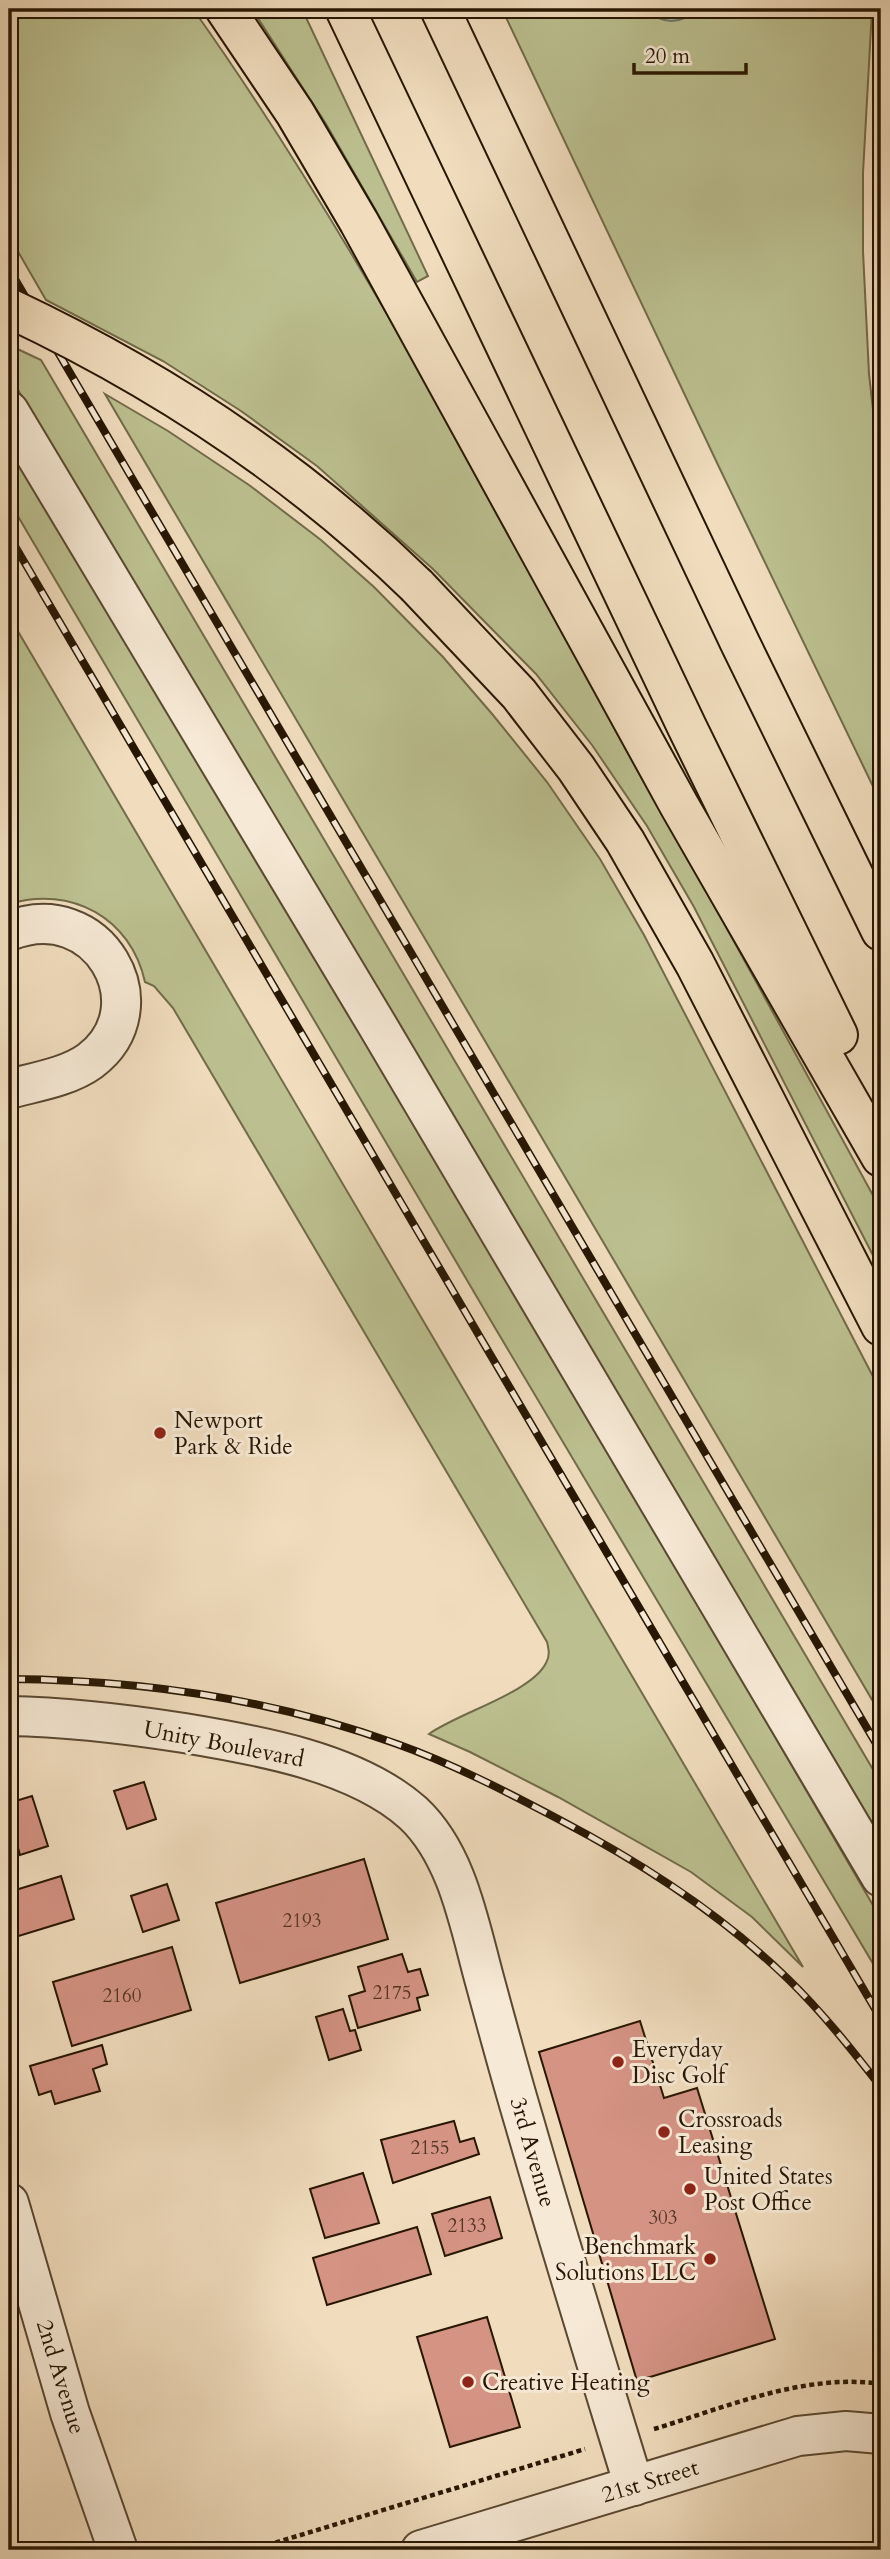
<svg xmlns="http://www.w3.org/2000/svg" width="890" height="2559" viewBox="0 0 890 2559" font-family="Cardo,serif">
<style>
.green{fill:#bcc090;stroke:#726b49;stroke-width:2}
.water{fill:#9bbbb3;stroke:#6d796c;stroke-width:2}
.building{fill:#d59384;stroke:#271602;stroke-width:2}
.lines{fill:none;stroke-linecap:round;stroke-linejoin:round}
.minor-casing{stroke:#5a4831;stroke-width:42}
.highway-casing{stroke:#271602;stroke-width:42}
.path{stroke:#271602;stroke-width:4.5;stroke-dasharray:5 3.5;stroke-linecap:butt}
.minor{stroke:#f6e9d5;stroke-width:38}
.highway{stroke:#f1ddbe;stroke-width:38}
.rail-casing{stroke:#271602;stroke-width:8}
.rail{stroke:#f6e9d5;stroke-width:5;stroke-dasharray:16;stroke-linecap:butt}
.highway-bridge-casing{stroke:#271602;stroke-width:42;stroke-linecap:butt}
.highway-bridge{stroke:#f1ddbe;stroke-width:38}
.poi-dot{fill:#8f2418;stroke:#f6e9d5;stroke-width:2.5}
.labels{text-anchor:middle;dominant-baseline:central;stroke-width:6;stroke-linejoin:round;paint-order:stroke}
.number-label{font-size:19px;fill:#523522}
.poi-label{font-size:23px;fill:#271602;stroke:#f6e9d5;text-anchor:start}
.street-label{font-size:23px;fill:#271602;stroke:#f6e9d5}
</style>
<rect width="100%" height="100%" fill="#f1ddbe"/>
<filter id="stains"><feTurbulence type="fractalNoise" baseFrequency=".00286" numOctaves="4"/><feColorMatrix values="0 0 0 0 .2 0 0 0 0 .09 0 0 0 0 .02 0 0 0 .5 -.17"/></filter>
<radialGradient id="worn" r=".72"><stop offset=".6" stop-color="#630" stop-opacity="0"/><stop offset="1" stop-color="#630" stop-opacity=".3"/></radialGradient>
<g class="green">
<path d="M9,9h184c130,183 239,382 347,579 114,207 228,415 341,622v61l-187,-364 -47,-81 -55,-81 -56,-71 -103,-105 -116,-103 -76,-55 -78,-50 -117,-61 -37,-64z"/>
<polygon points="252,9 302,9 428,276 417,282 326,124"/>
<polygon points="502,9 872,9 863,173 863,251 869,374 881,481 881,803 719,467"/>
<polygon points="9,345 41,360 881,1783 881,1838 313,880 9,375"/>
<polygon points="105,394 168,431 249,485 321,540 374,587 443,657 493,715 547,782 600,859 644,935 881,1392 881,1715"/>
<polygon points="9,444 341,999 656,1532 881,1919 881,1977 491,1321 9,501"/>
<path d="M9,616l794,1351 -51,-50 -61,-45 -133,-75 -88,-45 -41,-18c29,-21 102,-41 117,-71 4,-7 3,-13 1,-21l-374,-634 -19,-22 -9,-4c-14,-64 -74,-97 -136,-78z"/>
</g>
<path class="water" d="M644,9h54c-19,17 -35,15 -54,0z"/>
<g class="building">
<polygon points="144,1782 156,1819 127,1829 114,1791"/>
<polygon points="32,1796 48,1846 20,1855 17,1844 9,1847 9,1803"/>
<polygon points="364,1859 388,1939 240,1983 216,1903"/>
<polygon points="61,1876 74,1919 9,1939 9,1892"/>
<polygon points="167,1884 179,1920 143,1932 131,1896"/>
<polygon points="172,1947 191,2010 72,2046 53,1982"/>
<polygon points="402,1954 408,1972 420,1969 428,1995 417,1998 420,2010 358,2028 349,1996 365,1991 358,1967"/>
<polygon points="343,2009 350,2031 355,2030 361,2050 329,2060 316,2017"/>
<polygon points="640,2021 664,2098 697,2088 775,2339 637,2381 539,2052"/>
<polygon points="102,2045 107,2064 93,2069 100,2091 55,2104 51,2091 39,2095 30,2066"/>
<polygon points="454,2121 460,2142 474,2138 479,2154 393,2183 381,2140"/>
<polygon points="363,2173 379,2223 325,2238 310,2189"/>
<polygon points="490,2197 502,2238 445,2256 432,2214"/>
<polygon points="417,2227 431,2274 327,2305 313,2258"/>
<polygon points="487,2317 520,2427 450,2447 417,2337"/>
</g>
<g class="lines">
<g class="minor-casing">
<g id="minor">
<polyline points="9,411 376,1023 881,1877"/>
<path d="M9,931c89,-36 153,76 81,130 -22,16 -55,21 -81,28"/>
<path d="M9,1716c59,1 117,8 175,17 73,12 172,29 229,80 44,41 56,110 71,165 13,48 26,96 40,143 35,122 73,244 110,365"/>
<polyline points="9,2203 70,2413 118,2550"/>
<polyline points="421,2550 798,2436 846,2431 881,2434"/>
</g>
</g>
<g class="highway-casing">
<g id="highway">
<polyline points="225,9 295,113 359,222 679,805 881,1157"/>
<polyline points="345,9 687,727 838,1035"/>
<polyline points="440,9 740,643 881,931"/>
<polyline points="417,586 519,694 576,768 625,841 695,964 881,1326"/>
</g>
</g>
<g class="path">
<path d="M654,2429c73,-22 150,-56 227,-45"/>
<polyline points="251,2550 585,2449"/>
</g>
<use href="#minor" class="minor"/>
<use href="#highway" class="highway"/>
<g class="rail-casing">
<g id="rail">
<polyline points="9,269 881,1752"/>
<polyline points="9,536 881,2019"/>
<path d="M9,1679c133,1 263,20 388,65 56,20 110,48 163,76 82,43 161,94 228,159 35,34 64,71 93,108"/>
</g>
</g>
<use href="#rail" class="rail"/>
<g class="highway-bridge-casing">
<path id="highway-bridge" d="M9,308c151,71 288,161 408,278"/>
</g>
<use href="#highway-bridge" class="highway-bridge"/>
</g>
<g class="poi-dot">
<circle cx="160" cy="1433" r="7"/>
<circle cx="618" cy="2062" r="7"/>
<circle cx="664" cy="2132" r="7"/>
<circle cx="690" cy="2189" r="7"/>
<circle cx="710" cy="2259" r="7"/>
<circle cx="468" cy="2382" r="7"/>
</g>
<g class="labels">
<g class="number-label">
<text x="302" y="1921">2193</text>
<text x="392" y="1993">2175</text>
<text x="122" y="1996">2160</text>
<text x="430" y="2148">2155</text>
<text x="663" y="2218">303</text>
<text x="467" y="2226">2133</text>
</g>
<g class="poi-label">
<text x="174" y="1420">Newport<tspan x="174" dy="26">Park &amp; Ride</tspan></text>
<text x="632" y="2049">Everyday<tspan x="632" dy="26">Disc Golf</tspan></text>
<text x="678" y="2119">Crossroads<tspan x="678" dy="26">Leasing</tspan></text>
<text x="704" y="2176">United States<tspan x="704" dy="26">Post Office</tspan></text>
<text x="696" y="2246" text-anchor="end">Benchmark<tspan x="696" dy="26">Solutions LLC</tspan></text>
<text x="482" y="2382">Creative Heating</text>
</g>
<g class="street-label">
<text transform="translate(224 1744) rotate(11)">Unity Boulevard</text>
<text transform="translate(533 2152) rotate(74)">3rd Avenue</text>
<text transform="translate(61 2377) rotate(73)">2nd Avenue</text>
<text transform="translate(650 2481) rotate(-17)">21st Street</text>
</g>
</g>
<rect width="890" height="2559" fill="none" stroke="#f1ddbe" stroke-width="35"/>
<rect x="10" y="10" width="869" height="2538" fill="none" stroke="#271602" stroke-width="3.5"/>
<rect x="18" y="18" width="855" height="2524" fill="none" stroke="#271602" stroke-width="2"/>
<path d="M634 63v10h112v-10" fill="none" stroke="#271602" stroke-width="3.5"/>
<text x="645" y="63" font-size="21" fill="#271602" stroke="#f6e9d5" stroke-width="5" paint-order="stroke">20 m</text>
<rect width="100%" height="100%" filter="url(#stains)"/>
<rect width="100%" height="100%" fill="url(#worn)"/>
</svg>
